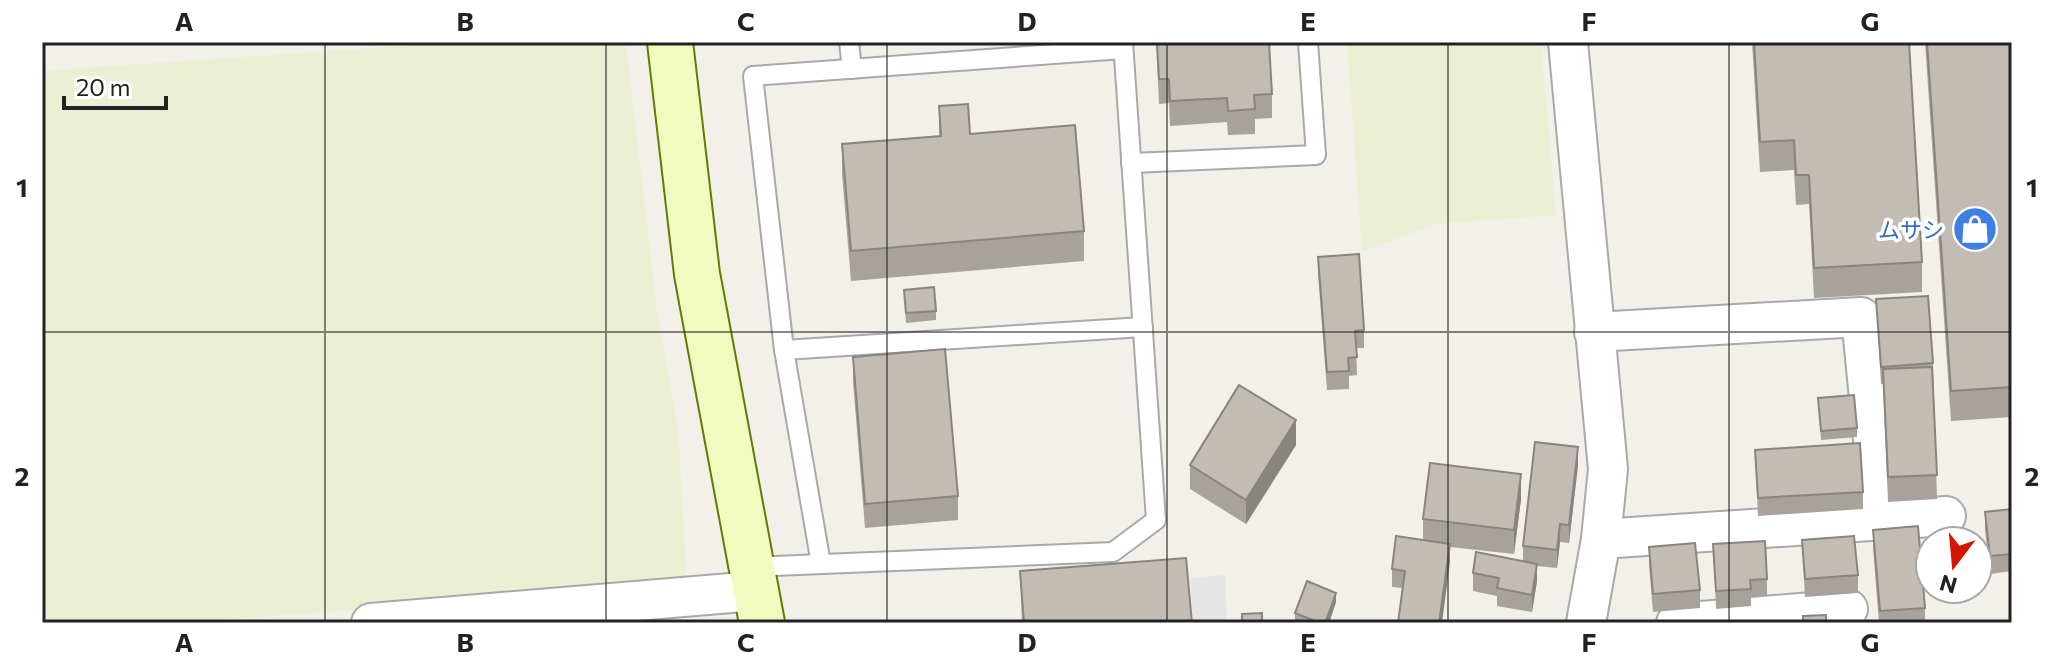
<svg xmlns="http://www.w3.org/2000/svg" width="2054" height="665" viewBox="0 0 2054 665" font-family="Commissioner,'Noto Sans JP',sans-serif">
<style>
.farmland{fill:#ebf0d5}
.parking{fill:#e6e6e6}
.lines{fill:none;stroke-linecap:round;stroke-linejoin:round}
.lane-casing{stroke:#a9a9a9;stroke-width:22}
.street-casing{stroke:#a9a9a9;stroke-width:42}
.secondary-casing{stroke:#637c06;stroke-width:48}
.lane{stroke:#fff;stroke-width:18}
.street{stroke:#fff;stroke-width:38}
.secondary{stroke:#f1fabf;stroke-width:44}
.wall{fill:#a8a29c}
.shaded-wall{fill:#88847f}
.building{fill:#c3bcb5;stroke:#88847f;stroke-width:2}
.grid{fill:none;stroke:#222;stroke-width:2;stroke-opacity:0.55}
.labels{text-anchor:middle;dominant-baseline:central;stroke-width:7;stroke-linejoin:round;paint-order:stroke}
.shop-label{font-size:22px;fill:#366cbe;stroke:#fff;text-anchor:end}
.neatline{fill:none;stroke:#222;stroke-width:3}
.grid-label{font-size:26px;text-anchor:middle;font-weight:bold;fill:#222}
</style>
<rect width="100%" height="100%" fill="#f2f0e9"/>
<g class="farmland">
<polygon points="456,42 626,42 657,311 678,427 686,571 679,586 176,623 42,623 42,71"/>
<polygon points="1347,42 1541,42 1556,215 1435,224 1362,252"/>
</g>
<polygon class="parking" points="1225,575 1227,623 1193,623 1190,578"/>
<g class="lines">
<g class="lane-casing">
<g id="lane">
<polyline points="849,42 852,69"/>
<polyline points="1131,163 1316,155 1308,42"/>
<polyline points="784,350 753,76 1123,49"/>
<polyline points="821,564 784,350 1143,327"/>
<polyline points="752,569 774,566 1113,552 1156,520 1123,42"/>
</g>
</g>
<g class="street-casing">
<g id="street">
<polyline points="1568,42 1608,469 1601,539 1586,623"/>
<polyline points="1594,332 1861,317 1881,521"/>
<polyline points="1601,539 1946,516"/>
<polyline points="371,623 755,591"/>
<polyline points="1676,623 1848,609"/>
</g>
</g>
<g class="secondary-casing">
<polyline id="secondary" points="670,42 697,274 762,623"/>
</g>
<use href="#lane" class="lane"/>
<use href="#street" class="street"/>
<use href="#secondary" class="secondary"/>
</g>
<g class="wall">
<polygon points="1156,42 1272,94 1272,118 1255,119 1255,134 1228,135 1227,122 1170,126 1169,103 1159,104"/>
<polygon points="1752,42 1909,42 1922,262 1922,292 1814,298 1809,204 1796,205 1794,170 1760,172"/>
<polygon points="1925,42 2012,42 2012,417 1951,421"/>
<polygon points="939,106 1084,231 1084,261 851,281 842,174 842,144 939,136"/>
<polygon points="1318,257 1364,330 1364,348 1356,348 1357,375 1349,376 1349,389 1327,390 1318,274"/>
<polygon points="904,290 936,311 936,320 906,323"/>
<polygon points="1876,299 1933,363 1937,499 1888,502 1883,384 1881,384"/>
<polygon points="853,357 958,496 958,520 865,528 853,382"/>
<polygon points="1818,398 1857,428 1857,437 1821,440"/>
<polygon points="1296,445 1246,524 1190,489 1190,465"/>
<polygon points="1755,450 1863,492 1863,509 1758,516"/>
<polygon points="1578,465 1569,543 1560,542 1557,568 1537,566 1537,581 1532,612 1497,606 1497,596 1473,591 1473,573 1523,561 1523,546"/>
<polygon points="1521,499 1514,554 1450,547 1450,562 1403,588 1392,587 1392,569 1423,540 1423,519"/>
<polygon points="2012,509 2012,571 1990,574 1985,530 1985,512"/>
<polygon points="1873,530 1925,608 1925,623 1879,623 1873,548"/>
<polygon points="1802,540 1858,575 1858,593 1805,597"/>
<polygon points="1713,544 1767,579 1767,596 1751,597 1751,606 1716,609"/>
<polygon points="1649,547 1700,590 1700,608 1653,612 1649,565"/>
<polygon points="1020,571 1192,623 1022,623"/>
<polygon points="1336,602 1329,623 1295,623 1295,613"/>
</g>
<g class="shaded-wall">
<polygon points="1296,420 1296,445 1246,524 1246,500"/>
<polygon points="1578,447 1578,465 1569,543 1569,525"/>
<polygon points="1521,474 1521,499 1514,554 1514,530"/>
<polygon points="1560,524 1560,542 1557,568 1557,550"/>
<polygon points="1450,544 1450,562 1442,623 1439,623"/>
<polygon points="1537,564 1537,581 1532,612 1532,595"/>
<polygon points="1336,593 1336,602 1329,623 1325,623"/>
</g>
<g class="building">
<polygon points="1157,42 1269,42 1272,94 1254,95 1255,109 1228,111 1227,98 1170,101 1169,79 1159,79"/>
<polygon points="1754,42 1909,42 1922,262 1814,268 1809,175 1796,175 1794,140 1760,142"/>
<polygon points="1927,42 2012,42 2012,387 1951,391"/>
<polygon points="968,104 970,134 1075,125 1084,231 851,251 842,144 941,136 939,106"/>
<polygon points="1359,254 1364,330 1355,331 1357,357 1348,358 1349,371 1327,372 1318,257"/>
<polygon points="934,287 936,311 906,313 904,290"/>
<polygon points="1928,296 1933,363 1881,367 1876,299"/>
<polygon points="945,349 958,496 865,504 853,357"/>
<polygon points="1932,367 1937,475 1888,477 1883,369"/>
<polygon points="1239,385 1296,420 1246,500 1190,465"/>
<polygon points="1854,395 1857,428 1821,431 1818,398"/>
<polygon points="1535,442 1578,447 1569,525 1560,524 1557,550 1523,546"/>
<polygon points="1860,443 1863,492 1758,498 1755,450"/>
<polygon points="1430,463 1521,474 1514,530 1423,519"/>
<polygon points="2012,509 2012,554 1990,556 1985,512"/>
<polygon points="1918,526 1925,608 1880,611 1873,530"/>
<polygon points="1396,536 1450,544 1439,623 1398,623 1405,571 1392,569"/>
<polygon points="1854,536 1858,575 1805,579 1802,540"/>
<polygon points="1765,541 1767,579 1750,580 1751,589 1716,591 1713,544"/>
<polygon points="1695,543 1700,590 1653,594 1649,547"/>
<polygon points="1476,552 1537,564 1532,595 1497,588 1499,578 1473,573"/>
<polygon points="1186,558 1192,623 1024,623 1020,571"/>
<polygon points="1307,581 1336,593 1325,623 1320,623 1295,613"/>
<polygon points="1262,613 1262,623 1242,623 1242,614"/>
<polygon points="1826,615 1826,623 1803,623 1803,616"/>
</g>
<path class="grid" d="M325,42v581M606,42v581M887,42v581M1167,42v581M1448,42v581M1729,42v581M42,332h1970"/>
<defs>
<g id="shop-disc" transform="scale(2.3)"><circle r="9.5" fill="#3f7fe0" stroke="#fff"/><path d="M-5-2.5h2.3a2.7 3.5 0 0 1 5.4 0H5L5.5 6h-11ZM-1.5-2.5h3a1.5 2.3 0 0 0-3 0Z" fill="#fff"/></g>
</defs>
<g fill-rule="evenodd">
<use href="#shop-disc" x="1975" y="229"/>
</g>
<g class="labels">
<g class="shop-label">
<text x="1944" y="229">ムサシ</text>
</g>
</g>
<rect width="2054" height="665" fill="none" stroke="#ffffff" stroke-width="88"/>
<g transform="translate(1954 565) rotate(196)"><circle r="38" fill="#ffffff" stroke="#a7a7a7" stroke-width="2"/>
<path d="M0-6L14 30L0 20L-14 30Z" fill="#d21601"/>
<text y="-12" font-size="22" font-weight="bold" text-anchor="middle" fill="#222222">N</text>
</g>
<path d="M64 96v12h102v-12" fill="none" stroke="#222222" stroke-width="4"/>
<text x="76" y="96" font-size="24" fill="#222222" stroke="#ffffff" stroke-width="6" paint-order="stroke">20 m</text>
<rect x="44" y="44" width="1966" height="577" class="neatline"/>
<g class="grid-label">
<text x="184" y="31">A</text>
<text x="465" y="31">B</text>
<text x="746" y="31">C</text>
<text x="1027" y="31">D</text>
<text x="1308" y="31">E</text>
<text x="1589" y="31">F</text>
<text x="1870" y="31">G</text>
<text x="22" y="197">1</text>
<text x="2032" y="197">1</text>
<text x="22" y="486">2</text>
<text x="2032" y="486">2</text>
<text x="184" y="652">A</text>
<text x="465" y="652">B</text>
<text x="746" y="652">C</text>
<text x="1027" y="652">D</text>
<text x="1308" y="652">E</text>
<text x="1589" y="652">F</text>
<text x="1870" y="652">G</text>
</g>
</svg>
